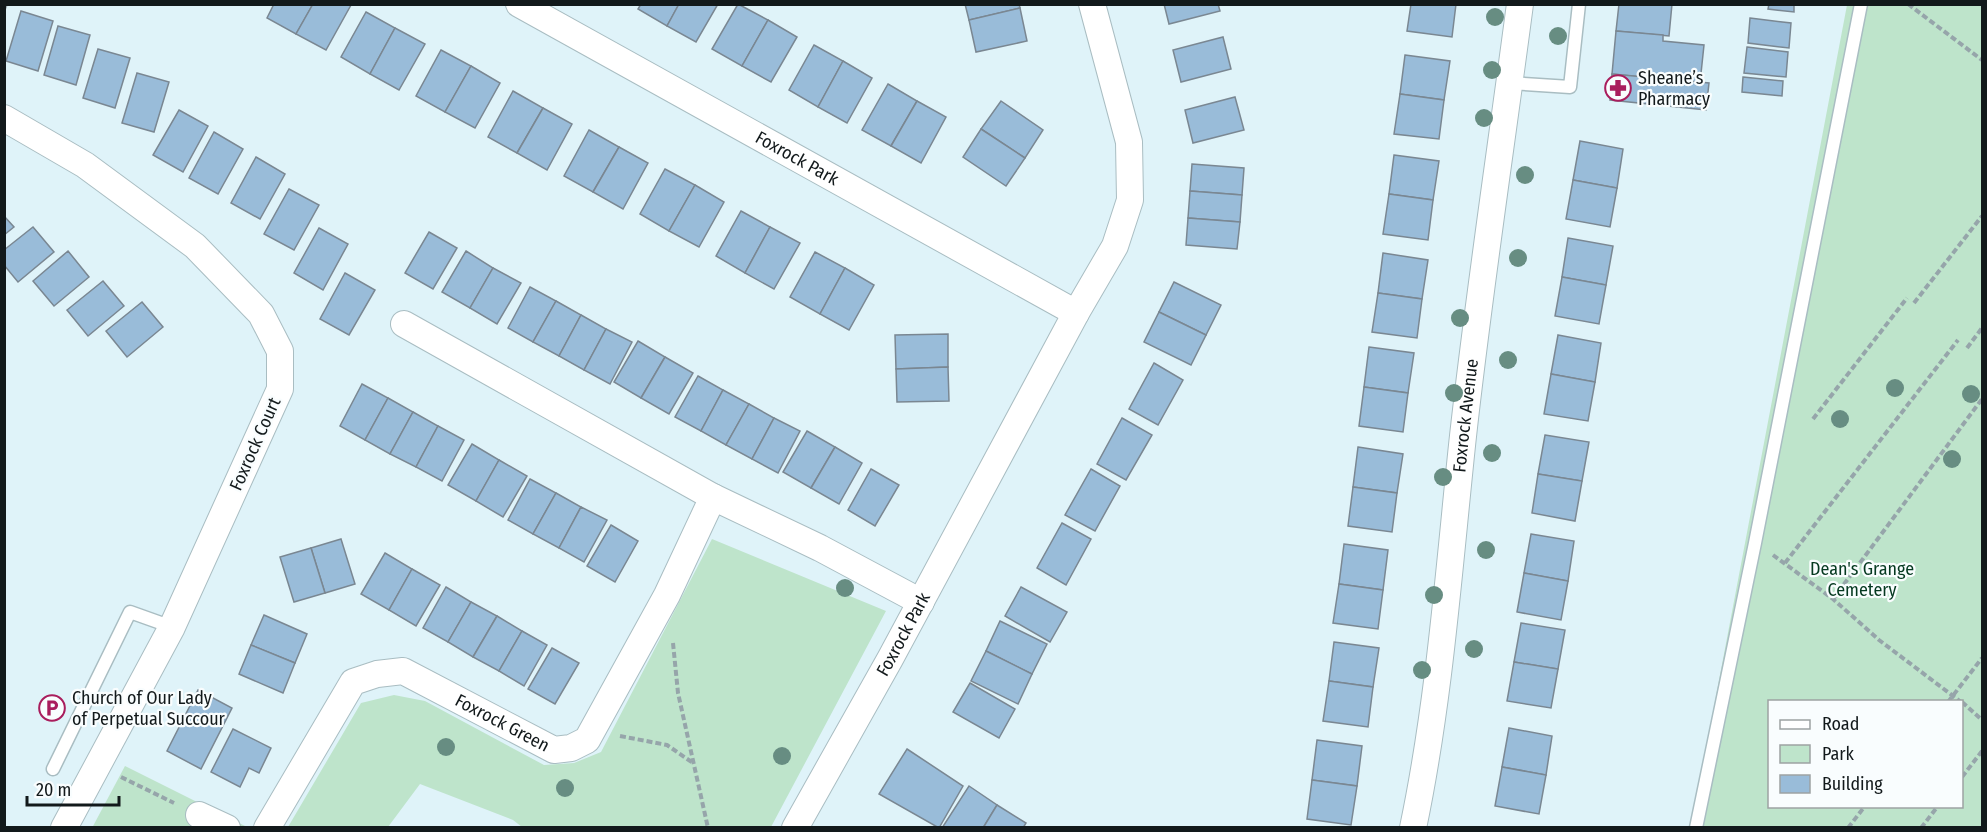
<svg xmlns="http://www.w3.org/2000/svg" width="1987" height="832" viewBox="0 0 1987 832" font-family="'Fira Sans Condensed',sans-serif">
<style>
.green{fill:#bee4cb;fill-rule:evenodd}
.building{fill:#99bcd9;stroke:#7a8792;stroke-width:1.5}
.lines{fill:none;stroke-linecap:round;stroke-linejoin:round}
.lane-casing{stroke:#a9bdc2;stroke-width:15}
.street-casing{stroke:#a9bdc2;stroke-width:28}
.path{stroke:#96a5aa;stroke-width:4;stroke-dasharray:6 3;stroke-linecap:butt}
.lane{stroke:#fff;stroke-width:12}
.street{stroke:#fff;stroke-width:26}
.tree{fill:#678d82}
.labels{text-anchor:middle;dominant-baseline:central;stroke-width:4.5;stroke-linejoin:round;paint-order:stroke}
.poi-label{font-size:18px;fill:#12191b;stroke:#f9fdfe;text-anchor:start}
.street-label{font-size:18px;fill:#12191b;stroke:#f9fdfe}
.park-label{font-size:18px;fill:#053920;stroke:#f9fdfe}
</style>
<rect width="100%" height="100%" fill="#dff3f9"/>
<g class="green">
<path d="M1847,5h135v822l-291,1zM1770,702h192v104h-192z"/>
<polygon points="712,539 886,611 771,827 522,827 513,820 420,784 388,827 288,827 361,703 394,695 425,701 544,765 574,763 601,752"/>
<polygon points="125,766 247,827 92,828"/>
</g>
<g class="building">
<polygon points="274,4 313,4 296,34 267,18"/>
<polygon points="313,4 351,5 326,50 296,34"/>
<polygon points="641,4 679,4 667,26 638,9"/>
<polygon points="679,4 718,4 696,42 667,26"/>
<polygon points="738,4 768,20 742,66 712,49"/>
<polygon points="965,4 1019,4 1020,8 969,20"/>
<polygon points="1164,4 1218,4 1220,11 1169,24"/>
<polygon points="1411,4 1456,4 1452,37 1407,31"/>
<polygon points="1619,4 1672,4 1669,36 1616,31"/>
<polygon points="1769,4 1794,4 1794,12 1768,9"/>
<polygon points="1020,8 1027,41 976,52 969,20"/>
<polygon points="21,11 53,21 38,71 6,61"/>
<polygon points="366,12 395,28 370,74 341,57"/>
<polygon points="1750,18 1791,23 1789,48 1748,43"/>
<polygon points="768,20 797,37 771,82 742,66"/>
<polygon points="58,26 90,35 76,85 44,75"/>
<polygon points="395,28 425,44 399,90 370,74"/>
<polygon points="1616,31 1663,35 1663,41 1704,45 1700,83 1612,74"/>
<polygon points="1223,37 1231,69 1181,82 1173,50"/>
<polygon points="814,45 843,61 818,107 789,90"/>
<polygon points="1747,47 1788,52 1786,77 1744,73"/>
<polygon points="98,49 130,58 115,108 83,98"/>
<polygon points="441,50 471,66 445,112 416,96"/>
<polygon points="1405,55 1450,61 1444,100 1400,94"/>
<polygon points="843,61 872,78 847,123 818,107"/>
<polygon points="471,66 500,83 475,128 445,112"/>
<polygon points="137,73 169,82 154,132 122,123"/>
<polygon points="1612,74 1709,83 1706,110 1610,100"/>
<polygon points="1743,77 1783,81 1782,96 1742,92"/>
<polygon points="888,84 917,101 891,146 862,130"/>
<polygon points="513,91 543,108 517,153 488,137"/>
<polygon points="1400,94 1444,100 1439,139 1394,134"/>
<polygon points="1235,97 1244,130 1193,143 1185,110"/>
<polygon points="917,101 946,117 921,163 891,146"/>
<polygon points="1001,101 1043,130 1025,158 981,129"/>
<polygon points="543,108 572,124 547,170 517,153"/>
<polygon points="179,110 208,126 183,172 153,155"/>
<polygon points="981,129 1025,158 1006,186 963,157"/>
<polygon points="589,130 619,147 593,192 564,176"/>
<polygon points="214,132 243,149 218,194 189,178"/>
<polygon points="1580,141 1623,149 1617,188 1573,180"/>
<polygon points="619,147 648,163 623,209 593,192"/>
<polygon points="1394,155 1439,161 1433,200 1389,194"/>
<polygon points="256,157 285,174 260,219 231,203"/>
<polygon points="1192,164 1244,168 1242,195 1190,191"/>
<polygon points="665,169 695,185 669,231 640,214"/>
<polygon points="1573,180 1617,188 1610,227 1566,219"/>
<polygon points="695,185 724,202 699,247 669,231"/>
<polygon points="289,189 319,205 294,250 264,234"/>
<polygon points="1190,191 1242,195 1240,222 1188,218"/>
<polygon points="1389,194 1433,200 1428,240 1383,234"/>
<polygon points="741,211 770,227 745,273 716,256"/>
<polygon points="4,216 14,227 4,235"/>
<polygon points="1188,218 1240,222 1237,249 1186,245"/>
<polygon points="33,227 54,252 18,282 4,265 4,250"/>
<polygon points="770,227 800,243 774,289 745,273"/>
<polygon points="319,228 348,244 323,290 294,273"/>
<polygon points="429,232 457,248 433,289 405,273"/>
<polygon points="1568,238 1613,246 1606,285 1562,277"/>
<polygon points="68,251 89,277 54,306 33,281"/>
<polygon points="466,251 493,268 470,308 442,292"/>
<polygon points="815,252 845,268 820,314 790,297"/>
<polygon points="1383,253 1428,260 1422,299 1378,293"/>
<polygon points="493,268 521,283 497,324 470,308"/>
<polygon points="845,268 874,285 849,330 820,314"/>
<polygon points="345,273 375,290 349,335 320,319"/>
<polygon points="1562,277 1606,285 1599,324 1555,316"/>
<polygon points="103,281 124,306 88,336 67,310"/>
<polygon points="1174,282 1221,305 1206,335 1159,312"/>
<polygon points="530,287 556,301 533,342 508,328"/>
<polygon points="1378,293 1422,299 1417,338 1372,332"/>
<polygon points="556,301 581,315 559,356 533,342"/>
<polygon points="142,302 163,327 127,357 106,331"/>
<polygon points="1159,312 1206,335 1191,365 1144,342"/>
<polygon points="581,315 606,329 584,370 559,356"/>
<polygon points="606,329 632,342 610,384 584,370"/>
<polygon points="948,334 948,367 896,369 895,335"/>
<polygon points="1558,335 1601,343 1595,382 1551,374"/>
<polygon points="638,341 665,357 641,398 614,382"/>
<polygon points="1369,347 1414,353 1408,393 1364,387"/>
<polygon points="665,357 693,373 669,414 641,398"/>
<polygon points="1154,363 1183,380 1158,425 1129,409"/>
<polygon points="948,367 949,401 897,402 896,369"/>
<polygon points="1551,374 1595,382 1588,421 1544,414"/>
<polygon points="698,376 723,390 701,431 675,417"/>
<polygon points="362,384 388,398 365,440 340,426"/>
<polygon points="1364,387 1408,393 1403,432 1359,426"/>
<polygon points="723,390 749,404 726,445 701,431"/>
<polygon points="388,398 413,412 390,454 365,440"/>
<polygon points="749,404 774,418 752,459 726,445"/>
<polygon points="413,412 438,426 416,467 390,454"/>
<polygon points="774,418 800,431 778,473 752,459"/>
<polygon points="1122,418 1152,435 1126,480 1097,464"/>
<polygon points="438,426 464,440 442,481 416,467"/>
<polygon points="807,431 835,447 811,488 783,472"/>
<polygon points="1545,435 1589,442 1582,481 1538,474"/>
<polygon points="472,444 499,460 476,501 448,485"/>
<polygon points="835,447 862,463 839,504 811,488"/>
<polygon points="1358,447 1403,454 1397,493 1353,487"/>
<polygon points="499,460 527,476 503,517 476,501"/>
<polygon points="871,469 899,485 875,526 848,510"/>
<polygon points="1091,469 1120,486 1095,531 1065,515"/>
<polygon points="1538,474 1582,481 1575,521 1532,513"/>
<polygon points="530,479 556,493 533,534 508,520"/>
<polygon points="1353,487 1397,493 1392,532 1348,526"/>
<polygon points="556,493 581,507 559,548 533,534"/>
<polygon points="581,507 607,520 584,562 559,548"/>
<polygon points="1062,523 1091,539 1066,585 1037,568"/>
<polygon points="611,525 638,541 615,582 587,566"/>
<polygon points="1531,534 1574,541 1568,581 1524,573"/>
<polygon points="341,539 355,584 325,593 311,548"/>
<polygon points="1344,544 1388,550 1383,590 1339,584"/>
<polygon points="311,548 325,593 294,602 280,557"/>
<polygon points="385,553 412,569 389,610 361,594"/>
<polygon points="412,569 440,585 416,626 389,610"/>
<polygon points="1524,573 1568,581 1561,620 1517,612"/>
<polygon points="1339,584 1383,590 1378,629 1333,623"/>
<polygon points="446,587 471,602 448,642 423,628"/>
<polygon points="1021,587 1067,612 1050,642 1005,616"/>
<polygon points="471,602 497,616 473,657 448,642"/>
<polygon points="264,615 307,634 295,663 251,645"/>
<polygon points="497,616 522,631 499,671 473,657"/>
<polygon points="1000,621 1047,644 1032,674 986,651"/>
<polygon points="1521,623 1565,630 1558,669 1514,662"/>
<polygon points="522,631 547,645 524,686 499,671"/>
<polygon points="1334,642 1379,648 1373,687 1329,681"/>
<polygon points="251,645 295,663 283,693 239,674"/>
<polygon points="552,648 579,663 555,704 528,689"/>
<polygon points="986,651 1032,674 1018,704 971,681"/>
<polygon points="1514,662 1558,669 1551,708 1507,701"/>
<polygon points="1329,681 1373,687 1368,727 1323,721"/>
<polygon points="970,683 1015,709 999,738 953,712"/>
<polygon points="198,690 232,708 201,769 167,751"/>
<polygon points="1509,728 1552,736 1546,775 1502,767"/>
<polygon points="233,729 271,748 259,773 249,768 240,787 211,772"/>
<polygon points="1317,740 1362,746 1357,786 1312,780"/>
<polygon points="907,749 963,786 939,828 879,794"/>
<polygon points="1502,767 1546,775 1539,814 1495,806"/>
<polygon points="1312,780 1357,786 1351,825 1307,819"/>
<polygon points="969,786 997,805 983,828 942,828"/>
<polygon points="997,805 1026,823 1023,828 983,828"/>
</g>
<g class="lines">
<g class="lane-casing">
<g id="lane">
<polyline points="1510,83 1570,87 1579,4"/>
<polyline points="53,769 130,612 172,627"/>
<polyline points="1696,828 1755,543 1861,4"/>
</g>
</g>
<g class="street-casing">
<g id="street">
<path id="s1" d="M519,4l557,309"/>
<polyline points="4,118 85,165 195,246 261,314 280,351 280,389 172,627 64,828"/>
<polyline points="404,324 713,497 820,548 921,602"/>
<polyline points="199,815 227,828"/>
<path id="s2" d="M267,828l86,-146 24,-8 26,-3 151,79 17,-2 16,-8 80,-145 46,-98"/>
<path id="s3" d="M795,828l95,-169 186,-346 39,-67 15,-46 -1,-58 -37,-138"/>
<path id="s4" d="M1413,828c27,-129 36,-261 50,-392 16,-144 38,-288 57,-432"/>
</g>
</g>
<g class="path">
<polyline points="1908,4 1982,60"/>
<polyline points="4,9 6,4"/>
<polyline points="1914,303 1982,216"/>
<polyline points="1967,348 1982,328"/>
<polyline points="1813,419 1907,298"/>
<polyline points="1773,555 1833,599 1879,640 1961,702"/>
<polyline points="1785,563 1958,340"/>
<polyline points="1833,599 1982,399"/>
<polyline points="673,643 678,693 708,828"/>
<polyline points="1948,702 1982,658"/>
<polyline points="1962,702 1982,720"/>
<polyline points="620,736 667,745 693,763"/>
<polyline points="121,777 174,803"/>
<polyline points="1962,777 1982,751"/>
<polyline points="1848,828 1865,806"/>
<polyline points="1921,828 1938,806"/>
</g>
<use href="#lane" class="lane"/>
<use href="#street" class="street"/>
</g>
<g class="tree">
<circle cx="1495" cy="17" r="9"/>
<circle cx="1558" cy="36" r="9"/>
<circle cx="1492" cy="70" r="9"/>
<circle cx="1484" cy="118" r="9"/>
<circle cx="1525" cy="175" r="9"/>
<circle cx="1518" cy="258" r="9"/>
<circle cx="1460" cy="318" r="9"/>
<circle cx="1508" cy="360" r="9"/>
<circle cx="1895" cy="388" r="9"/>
<circle cx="1454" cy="393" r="9"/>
<circle cx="1971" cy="394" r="9"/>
<circle cx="1840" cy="419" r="9"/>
<circle cx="1492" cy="453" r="9"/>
<circle cx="1952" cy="459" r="9"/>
<circle cx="1443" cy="477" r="9"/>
<circle cx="1486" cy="550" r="9"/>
<circle cx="845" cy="588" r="9"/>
<circle cx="1434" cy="595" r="9"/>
<circle cx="1474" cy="649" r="9"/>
<circle cx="1422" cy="670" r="9"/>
<circle cx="446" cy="747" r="9"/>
<circle cx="782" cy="756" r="9"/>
<circle cx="565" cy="788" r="9"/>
</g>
<defs>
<g id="pharmacy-ring" transform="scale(1.35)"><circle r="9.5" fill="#f9fdfe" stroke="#a91d5d" stroke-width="1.5"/><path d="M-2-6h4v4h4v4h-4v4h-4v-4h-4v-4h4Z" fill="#a91d5d"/></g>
<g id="parking-ring" transform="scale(1.35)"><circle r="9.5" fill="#f9fdfe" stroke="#a91d5d" stroke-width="1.5"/><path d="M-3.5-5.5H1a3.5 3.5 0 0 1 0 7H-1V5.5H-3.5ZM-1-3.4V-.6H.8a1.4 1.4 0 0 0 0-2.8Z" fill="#a91d5d"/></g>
</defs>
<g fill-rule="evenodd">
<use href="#pharmacy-ring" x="1618" y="88"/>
<use href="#parking-ring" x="52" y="708"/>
</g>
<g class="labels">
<g class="poi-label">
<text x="1638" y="78">Sheane’s<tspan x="1638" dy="21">Pharmacy</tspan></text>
<text x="72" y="698">Church of Our Lady<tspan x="72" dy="21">of Perpetual Succour</tspan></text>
</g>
<g class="street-label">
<text stroke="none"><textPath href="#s1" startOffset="318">Foxrock Park</textPath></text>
<text stroke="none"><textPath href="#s4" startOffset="416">Foxrock Avenue</textPath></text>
<text transform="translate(255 444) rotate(-66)">Foxrock Court</text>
<text stroke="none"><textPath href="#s3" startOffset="222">Foxrock Park</textPath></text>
<text stroke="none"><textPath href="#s2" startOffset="333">Foxrock Green</textPath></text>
</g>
<g class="park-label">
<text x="1862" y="569">Dean's Grange<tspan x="1862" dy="21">Cemetery</tspan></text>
</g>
</g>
<rect width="1987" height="832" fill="none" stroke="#12191b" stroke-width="12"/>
<rect x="1768" y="700" width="195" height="108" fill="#f9fdfe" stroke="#9da2a3" stroke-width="1.5"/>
<rect x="1780" y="720" width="30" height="9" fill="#ffffff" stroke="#9da2a3" stroke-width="1.5"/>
<text x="1822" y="730" font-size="18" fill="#12191b">Road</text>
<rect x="1780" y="745" width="30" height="18" fill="#bee4cb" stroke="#9da2a3" stroke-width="1.5"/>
<text x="1822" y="760" font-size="18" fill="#12191b">Park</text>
<rect x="1780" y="775" width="30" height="18" fill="#99bcd9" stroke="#9da2a3" stroke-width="1.5"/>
<text x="1822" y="790" font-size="18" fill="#12191b">Building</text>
<path d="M27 796v9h92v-9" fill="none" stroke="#12191b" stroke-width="3"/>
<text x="36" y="796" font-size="18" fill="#12191b" stroke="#f9fdfe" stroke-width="4.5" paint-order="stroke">20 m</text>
</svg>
